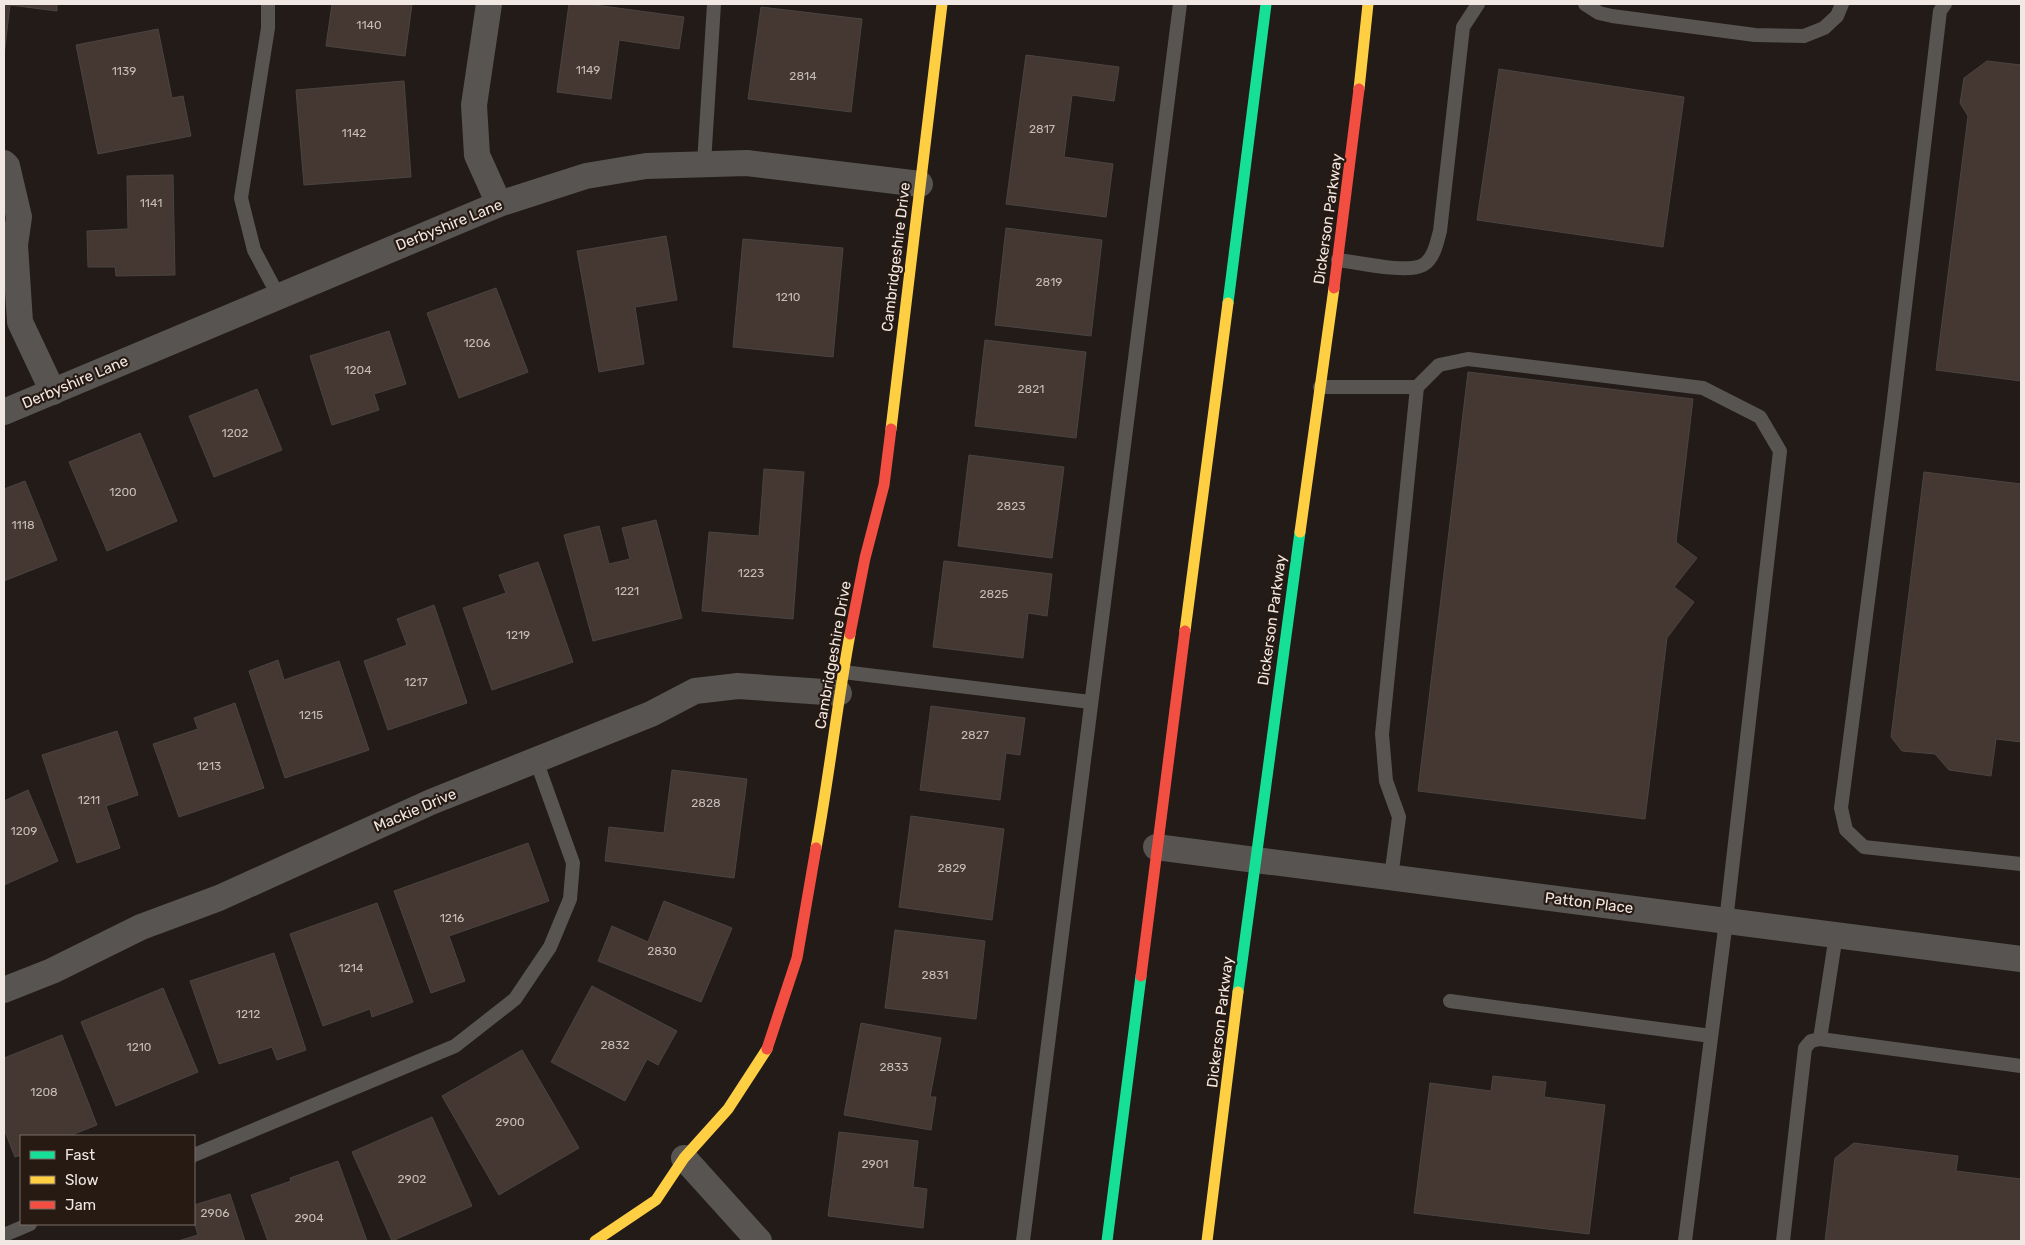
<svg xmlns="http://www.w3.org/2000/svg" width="2025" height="1245" viewBox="0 0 2025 1245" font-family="Rubik,sans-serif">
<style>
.building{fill:#453832;stroke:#4a4441}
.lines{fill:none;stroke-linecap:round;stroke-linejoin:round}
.lane{stroke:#585452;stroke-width:14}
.street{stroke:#585452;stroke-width:26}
.fast{stroke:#16e098;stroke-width:11}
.slow{stroke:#ffcf43;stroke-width:11}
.jam{stroke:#f24e42;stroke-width:11}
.labels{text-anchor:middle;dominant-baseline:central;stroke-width:4.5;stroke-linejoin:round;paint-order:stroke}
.number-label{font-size:12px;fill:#c7bcb7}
.street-label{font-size:15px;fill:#f2e8e3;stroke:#271a13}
</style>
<rect width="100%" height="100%" fill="#221b18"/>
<g class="building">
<polygon points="4,4 57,4 57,11 10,5 4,55"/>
<polygon points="332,4 412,4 405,56 326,46"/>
<polygon points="569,4 588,4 684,17 679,49 619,40 611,99 557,92"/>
<polygon points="761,7 862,19 851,112 748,99"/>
<polygon points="158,29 172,98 183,96 191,136 98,154 76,45"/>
<polygon points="1026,55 1119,67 1114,101 1072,95 1064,157 1113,164 1106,217 1006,204"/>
<polygon points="1987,61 2021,65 2021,381 1936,370 1968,116 1960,103 1964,78"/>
<polygon points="1499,69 1684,97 1663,247 1477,220"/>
<polygon points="404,81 411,177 304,185 296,90"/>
<polygon points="173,175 175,275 116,276 115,267 88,267 87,231 128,229 127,176"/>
<polygon points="1006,228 1102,240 1091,336 995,325"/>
<polygon points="666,236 677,300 635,307 644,364 599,372 577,251"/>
<polygon points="743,239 843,248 833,357 733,347"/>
<polygon points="496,288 528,372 459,398 427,313"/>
<polygon points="389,331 406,384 374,394 379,410 332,425 310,356"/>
<polygon points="985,340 1086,352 1076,438 975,426"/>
<polygon points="1468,372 1693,399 1676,542 1697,558 1674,587 1694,602 1667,638 1645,819 1418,791"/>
<polygon points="257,389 282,450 214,477 189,416"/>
<polygon points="140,433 177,521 107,551 69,462"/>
<polygon points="969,455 1064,467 1052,558 958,546"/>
<polygon points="764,469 804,472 793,619 702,611 709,532 759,536"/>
<polygon points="1924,472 2021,484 2021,742 1996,739 1991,776 1949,770 1935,754 1902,751 1891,737"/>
<polygon points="25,481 57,560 4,581 4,489"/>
<polygon points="656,520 682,618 593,641 564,535 599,526 609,564 630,559 622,528"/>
<polygon points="944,561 1052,574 1047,616 1028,613 1023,658 933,647"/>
<polygon points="538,562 573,662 492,690 463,608 506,593 499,575"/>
<polygon points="434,605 467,703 388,730 364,661 407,645 397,619"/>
<polygon points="278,660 284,680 339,661 369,750 285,778 249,671"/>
<polygon points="235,703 264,788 179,817 153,744 198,729 194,718"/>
<polygon points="931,706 1025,718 1020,755 1006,753 1000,800 920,790"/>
<polygon points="117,731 138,795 106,806 120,848 77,863 42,755"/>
<polygon points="672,770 747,779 734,878 605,861 609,827 664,833"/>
<polygon points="28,790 58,861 4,885 4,801"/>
<polygon points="911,816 1004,829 992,920 899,907"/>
<polygon points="528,843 549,901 449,936 465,981 431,993 394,891"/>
<polygon points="664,901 732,928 701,1002 598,961 612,926 648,942"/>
<polygon points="377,903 413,1002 372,1017 370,1009 323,1026 290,934"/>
<polygon points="895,930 985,941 976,1019 885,1008"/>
<polygon points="274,953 306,1050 277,1060 272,1047 219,1064 190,981"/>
<polygon points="592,986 677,1031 658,1065 647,1059 625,1101 551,1062"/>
<polygon points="163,988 198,1072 116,1106 81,1022"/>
<polygon points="861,1023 941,1038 930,1097 936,1097 931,1130 844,1115"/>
<polygon points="62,1035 97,1125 69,1136 21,1136 21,1155 15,1157 4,1129 4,1058"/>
<polygon points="522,1050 579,1148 499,1195 442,1096"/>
<polygon points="1493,1076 1546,1082 1544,1097 1605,1105 1589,1234 1414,1213 1430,1083 1491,1091"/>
<polygon points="432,1117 472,1206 392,1241 352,1152"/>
<polygon points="839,1132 918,1141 913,1187 927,1189 923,1228 828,1216"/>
<polygon points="1854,1143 1958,1156 1956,1171 2021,1179 2021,1241 1825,1241 1835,1158"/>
<polygon points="338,1161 367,1241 268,1241 251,1195 291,1181 290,1178"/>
<polygon points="230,1194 245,1241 178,1241 198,1235 194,1222 194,1205"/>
</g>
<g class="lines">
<g class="lane">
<polyline points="268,4 268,28 241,198 254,250 278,295"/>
<polyline points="1585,4 1599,13 1612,16 1755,35 1804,36 1824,28 1837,16 1842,4"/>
<polyline points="1945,4 1940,11 1892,416 1841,808 1846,830 1864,847 2021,864"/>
<polyline points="704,163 714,4"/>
<path d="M1338,260c19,2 69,14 85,5 11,-6 14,-23 17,-34l23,-204 15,-23"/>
<polyline points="1320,387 1417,387 1439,365 1468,359 1703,388 1760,417 1780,451 1726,921 1685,1241"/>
<polyline points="843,672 1090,702"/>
<polyline points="1391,877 1399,817 1386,781 1382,734 1417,387"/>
<polyline points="1450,1001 1711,1036"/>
<polyline points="1820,1039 1836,935"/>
<polyline points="194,1155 455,1046 515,999 550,947 570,899 573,863 536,760"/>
<polyline points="4,1235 30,1224"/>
<polyline points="1023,1241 1180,4"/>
<polyline points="1783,1241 1805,1048 1811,1041 1820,1039 2021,1066"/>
</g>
<g class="street">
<polyline points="489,4 474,105 477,155 499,204"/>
<polyline points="4,163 7,166 19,217 15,245 20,322 53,392"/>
<polyline points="4,412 499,204 586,176 646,166 747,163 920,184"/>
<polyline points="1156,847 2021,959"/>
<polyline points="4,990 52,971 141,927 219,898 431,802 651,714 695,691 738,686 839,693"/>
<polyline points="684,1158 759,1241"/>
</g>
<g class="fast">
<polyline points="1228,303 1266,4"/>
<polyline points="1238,992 1300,532"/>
<polyline points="1107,1241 1141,976"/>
</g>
<g class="slow">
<polyline points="1359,89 1368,4"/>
<polyline points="891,429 942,4"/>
<polyline points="1300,532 1334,288"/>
<polyline points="1185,631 1228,303"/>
<path d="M816,848c13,-71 21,-143 34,-214"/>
<polyline points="595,1241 656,1200 684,1158 728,1109 767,1049"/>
<polyline points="1207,1241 1238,992"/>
</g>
<g class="jam">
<polyline points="1334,288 1359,89"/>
<polyline points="850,634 865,558 884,485 891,429"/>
<polyline points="1141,976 1185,631"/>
<polyline points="767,1049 797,958 816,848"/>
</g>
</g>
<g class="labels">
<g class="number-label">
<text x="369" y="25">1140</text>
<text x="588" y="70">1149</text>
<text x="124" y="71">1139</text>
<text x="803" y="76">2814</text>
<text x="1042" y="129">2817</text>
<text x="354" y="133">1142</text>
<text x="151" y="203">1141</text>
<text x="1049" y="282">2819</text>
<text x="788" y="297">1210</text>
<text x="477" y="343">1206</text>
<text x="358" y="370">1204</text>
<text x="1031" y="389">2821</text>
<text x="235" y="433">1202</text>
<text x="123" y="492">1200</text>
<text x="1011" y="506">2823</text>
<text x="23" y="525">1118</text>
<text x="751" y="573">1223</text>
<text x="627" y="591">1221</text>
<text x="994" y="594">2825</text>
<text x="518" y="635">1219</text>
<text x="416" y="682">1217</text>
<text x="311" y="715">1215</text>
<text x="975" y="735">2827</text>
<text x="209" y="766">1213</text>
<text x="89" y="800">1211</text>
<text x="706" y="803">2828</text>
<text x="24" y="831">1209</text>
<text x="952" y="868">2829</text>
<text x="452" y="918">1216</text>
<text x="662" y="951">2830</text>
<text x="351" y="968">1214</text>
<text x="935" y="975">2831</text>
<text x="248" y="1014">1212</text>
<text x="615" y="1045">2832</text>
<text x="139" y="1047">1210</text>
<text x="894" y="1067">2833</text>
<text x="44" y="1092">1208</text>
<text x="510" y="1122">2900</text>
<text x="875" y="1164">2901</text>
<text x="412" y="1179">2902</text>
<text x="215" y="1213">2906</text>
<text x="309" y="1218">2904</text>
</g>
<g class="street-label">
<text transform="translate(1328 219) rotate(-82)">Dickerson Parkway</text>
<text transform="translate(449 225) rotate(-22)">Derbyshire Lane</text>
<text transform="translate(896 257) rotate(-83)">Cambridgeshire Drive</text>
<text transform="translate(75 382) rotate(-23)">Derbyshire Lane</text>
<text transform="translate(1272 620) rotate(-82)">Dickerson Parkway</text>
<text transform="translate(833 655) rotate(-80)">Cambridgeshire Drive</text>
<text transform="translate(415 810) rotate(-23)">Mackie Drive</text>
<text transform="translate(1589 903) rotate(7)">Patton Place</text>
<text transform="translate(1220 1022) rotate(-83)">Dickerson Parkway</text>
</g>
</g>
<rect width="2025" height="1245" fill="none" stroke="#f2e8e3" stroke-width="10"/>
<rect x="20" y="1135" width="175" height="90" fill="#271a13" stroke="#786c66"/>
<rect x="30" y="1151" width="25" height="8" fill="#16e098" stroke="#786c66"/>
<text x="65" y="1160" font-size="15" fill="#f2e8e3">Fast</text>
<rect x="30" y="1176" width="25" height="8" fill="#ffcf43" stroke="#786c66"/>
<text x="65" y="1185" font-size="15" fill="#f2e8e3">Slow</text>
<rect x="30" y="1201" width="25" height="8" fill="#f24e42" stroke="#786c66"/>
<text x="65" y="1210" font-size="15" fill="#f2e8e3">Jam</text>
</svg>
